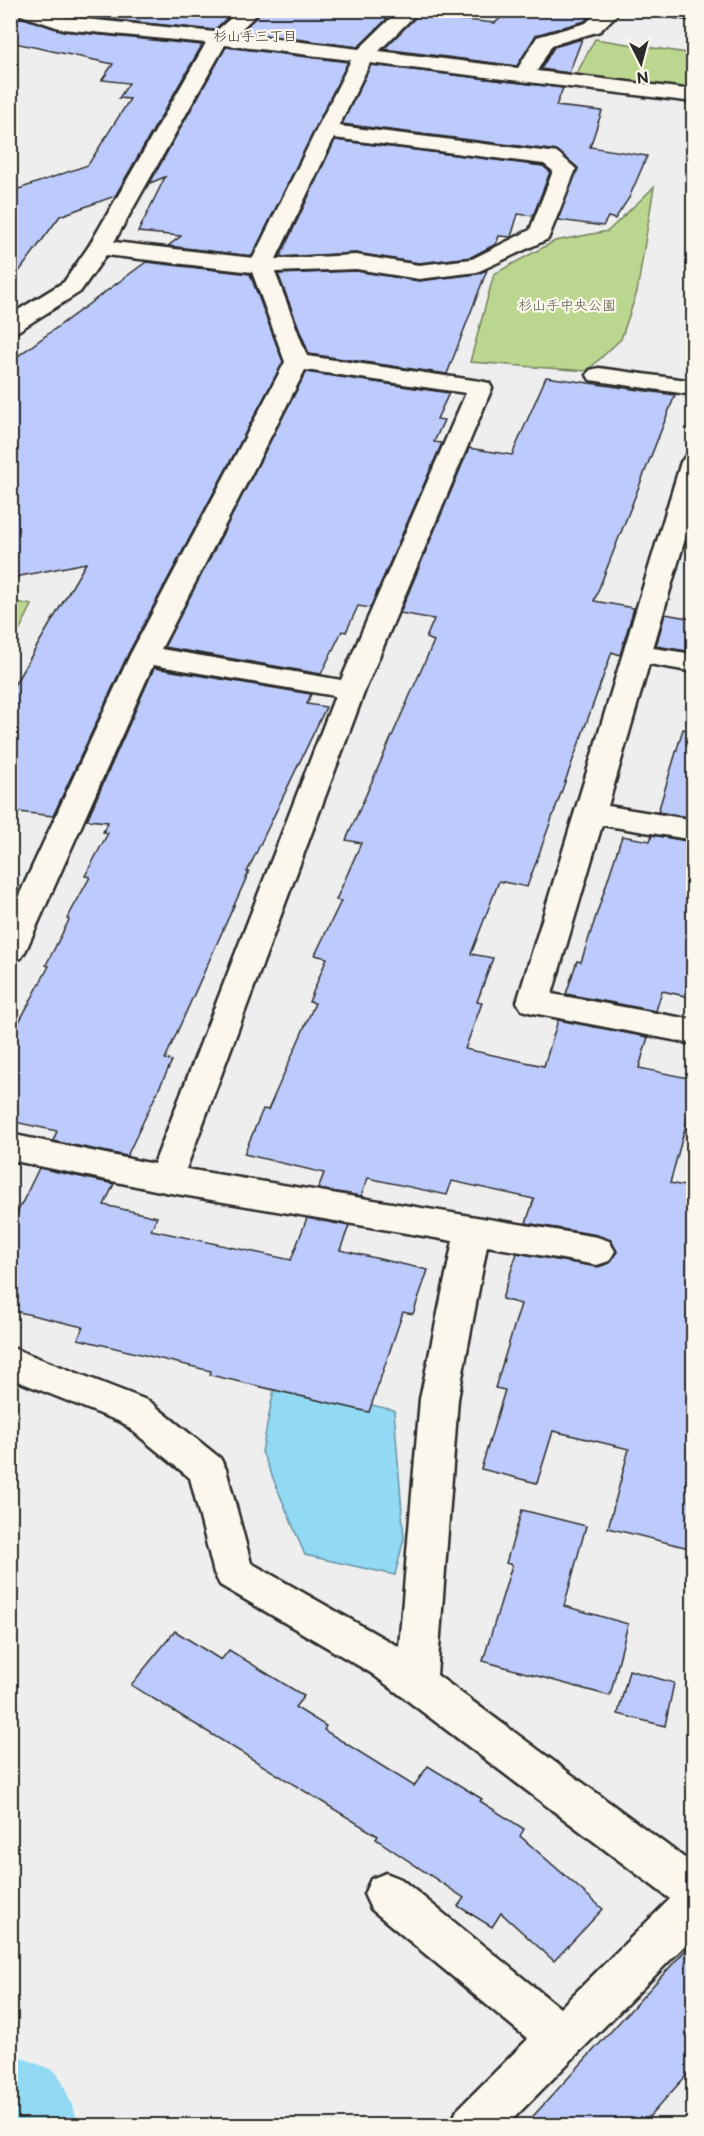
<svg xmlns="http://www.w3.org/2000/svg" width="704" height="2136" viewBox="0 0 704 2136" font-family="'Balsamiq Sans','Klee One',sans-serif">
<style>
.green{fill:#bbd78f;stroke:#73815d;stroke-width:1.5}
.water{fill:#92d9f3;stroke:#6993a3;stroke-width:1.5}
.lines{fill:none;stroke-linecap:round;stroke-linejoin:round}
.river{fill:#92d9f3;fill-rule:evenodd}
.building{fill:#bccbfb;stroke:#2b2b2b;stroke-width:1.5}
.minor-casing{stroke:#2b2b2b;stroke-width:5}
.minor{fill:#fbf7ec;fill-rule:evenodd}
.labels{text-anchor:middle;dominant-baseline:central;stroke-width:4.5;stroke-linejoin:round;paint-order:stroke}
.far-neighbourhood-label{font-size:14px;fill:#2b2b2b;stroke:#fbf7ec}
.far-park-label{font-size:14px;fill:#4f5644;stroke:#fbf7ec}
</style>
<rect width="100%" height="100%" fill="#eeeeef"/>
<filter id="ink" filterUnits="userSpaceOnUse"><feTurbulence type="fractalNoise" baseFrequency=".0167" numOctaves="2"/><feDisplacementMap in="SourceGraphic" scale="12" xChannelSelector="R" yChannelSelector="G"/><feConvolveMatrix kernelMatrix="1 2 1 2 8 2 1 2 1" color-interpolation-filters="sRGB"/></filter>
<g filter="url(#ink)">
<g class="green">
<polygon points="595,39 693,54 693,89 576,75"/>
<polygon points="654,187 637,292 621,339 587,371 470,362 494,274 555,241 608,231"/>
<polygon points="11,601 32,605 11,647 10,601"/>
</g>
<polygon class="water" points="275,1383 394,1410 404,1538 395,1575 305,1555 262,1452"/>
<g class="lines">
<polygon class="river" points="10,2053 55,2071 62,2081 80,2126 10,2126"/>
</g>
<g class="building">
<polygon points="10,10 14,10 17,16 62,31 202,45 115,196 60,216 10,284 10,192 88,165 130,99 119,98 129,83 102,80 113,64 10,42"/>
<polygon points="53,10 236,10 214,30 65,15"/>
<polygon points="263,10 371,10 393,13 358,47 241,32"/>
<polygon points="509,10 593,10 585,21 536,35 517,66 384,49 418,15 495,23"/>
<polygon points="582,39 569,73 541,69 554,47"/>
<polygon points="226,47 348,62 252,256 168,246 181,236 138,232 165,177 150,183"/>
<polygon points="371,65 563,88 556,106 602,111 590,147 647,156 629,198 615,219 608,217 603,226 558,220 578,168 558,151 342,124"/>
<polygon points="335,140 543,166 550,172 533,216 518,214 511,237 499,236 496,244 471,257 419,263 356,253 280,257"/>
<polygon points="146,262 250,274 283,362 128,654 53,816 10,811 10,692 86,563 10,578 10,362"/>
<polygon points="487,270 447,374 309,354 278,274 356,271 419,281 477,274"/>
<polygon points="306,372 449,393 437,419 444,420 434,442 442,443 370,608 358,606 346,632 342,631 321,674 164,647"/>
<polygon points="546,377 675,395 594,601 634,608 620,655 612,652 527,887 499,881 471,954 493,958 477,1002 482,1003 465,1049 544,1066 558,1020 648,1037 639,1068 693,1079 693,1099 670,1183 693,1188 693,1450 686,1484 693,1486 693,1549 608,1528 629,1449 553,1431 537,1483 481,1469 505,1390 495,1388 521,1304 502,1299 517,1253 598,1267 610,1263 617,1252 611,1240 597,1235 526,1223 534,1199 452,1181 447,1195 368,1178 361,1196 318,1189 324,1173 244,1154 263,1109 268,1110 315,1003 309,1002 327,958 315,955 341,901 336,900 361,843 346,840 434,641 426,638 434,619 400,613 469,448 512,455"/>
<polygon points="665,614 693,619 693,652 656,646"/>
<polygon points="154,668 311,694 307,704 326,707 247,872 249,872 165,1059 172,1061 127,1156 53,1141 57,1131 10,1121 10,1039 49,966 46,965 69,920 67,919 90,877 85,876 108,833 103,832 108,822 87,820"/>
<polygon points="683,729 693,731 693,818 658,812"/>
<polygon points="652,835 693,842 693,988 687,987 685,996 662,991 656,1011 566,994 577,961 581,962 622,836 650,841"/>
<polygon points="39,1168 114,1184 104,1205 157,1217 151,1230 291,1260 307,1218 349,1226 340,1250 428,1270 413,1314 403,1312 369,1412 210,1375 211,1371 78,1339 83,1327 10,1310 10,1228"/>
<polygon points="522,1510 586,1526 564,1606 628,1624 610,1696 483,1661 512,1565 506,1563"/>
<polygon points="175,1631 221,1660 229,1650 304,1696 295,1707 326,1726 324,1730 414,1786 428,1766 482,1799 480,1801 524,1829 520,1836 603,1909 554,1961 501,1913 492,1927 458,1906 464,1898 376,1839 378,1836 131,1685"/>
<polygon points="629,1670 674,1683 665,1726 618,1714"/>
<polygon points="693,1942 693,2068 641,2126 524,2126"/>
</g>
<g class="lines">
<g class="minor-casing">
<g id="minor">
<path d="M16,10h29l20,7 150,15 25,-22h21l-25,24 123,15 40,-39h21l-41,41 139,17 19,-31 49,-14 14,-13h21l-21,21 -48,14 -15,26 157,19v12l-324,-39 -31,63 211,26 8,1 18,16 -28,70 -71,33 -58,7 -63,-10 -81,3 32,84 173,25 9,2 3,5 -127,302 -179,479 411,68 12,4 6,10 -6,10 -12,4 -110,-19 -29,153 -21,276 257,190v71l-188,190h-56l7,-16 71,-71 -157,-130 -7,-15 7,-15 15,-6 15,6 159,129 110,-109 -299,-226 -151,-88 -6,-12 -24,-95 -67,-55 -113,-45v-31l139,54 71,57 6,11 25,94 148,84 21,-248 33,-158 -288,-49 -155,-32v-26l144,30 181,-468 -182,-31 -127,285 -5,8 -11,3v-46l120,-260 155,-293 -33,-90 -146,-17 -26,37 -62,39 -8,2v-18l54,-33 25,-36 117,-203 -144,-14 -44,-15zM225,45l126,15 -98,198 -139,-16zM334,138l210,26 9,7 -23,59 -58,29 -53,6 -63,-10 -80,4zM305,370l161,23 -125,287 -180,-31z"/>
<polygon points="659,10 694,10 694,20 661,14"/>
<polygon points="599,368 694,381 694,395 590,380 587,375 590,370"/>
<polygon points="694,455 694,508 653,648 694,654 694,672 649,664 608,806 694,820 694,840 602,825 552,994 694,1020 694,1044 533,1013 522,1010 517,1002 681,462 685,457"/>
</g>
</g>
<use href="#minor" class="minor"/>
</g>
</g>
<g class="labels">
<g class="far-neighbourhood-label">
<text x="255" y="36">杉山手三丁目</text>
</g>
<g class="far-park-label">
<text x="567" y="305">杉山手中央公園</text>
</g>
</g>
<rect width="704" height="2136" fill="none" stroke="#fbf7ec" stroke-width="36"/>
<rect x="18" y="18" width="668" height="2100" fill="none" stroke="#2b2b2b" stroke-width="2" filter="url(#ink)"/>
<g transform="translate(641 63) rotate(174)" stroke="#fbf7ec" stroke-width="4.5" paint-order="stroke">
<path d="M0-4.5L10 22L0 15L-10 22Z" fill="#2b2b2b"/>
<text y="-9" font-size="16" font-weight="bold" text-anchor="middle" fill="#2b2b2b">N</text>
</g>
</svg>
